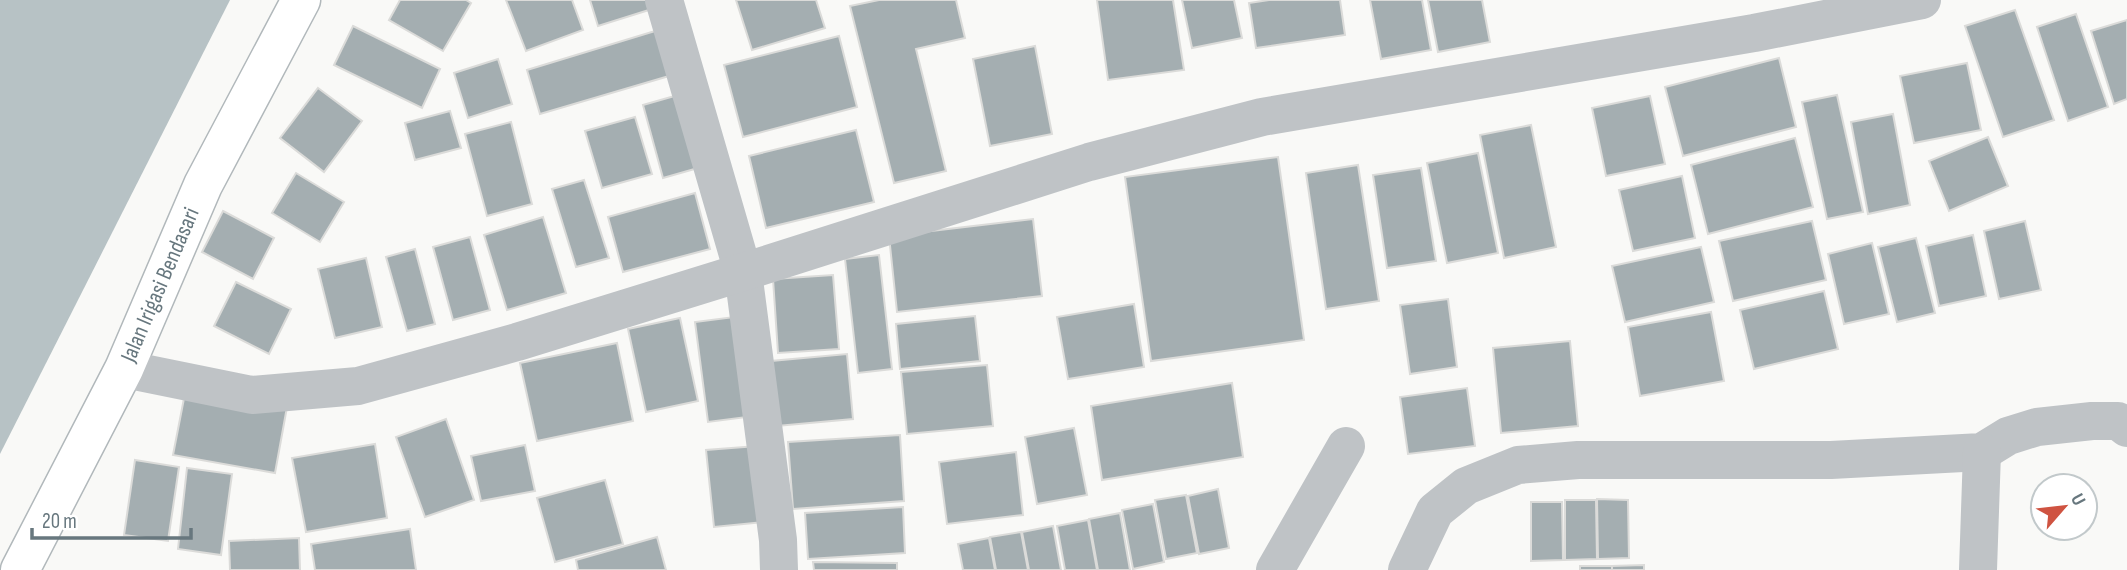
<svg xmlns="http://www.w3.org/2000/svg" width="2127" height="570" viewBox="0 0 2127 570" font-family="'Sofia Sans Condensed',sans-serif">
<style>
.water{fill:#b7c2c5}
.building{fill:#a4aeb1;stroke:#dbdbd9;stroke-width:2}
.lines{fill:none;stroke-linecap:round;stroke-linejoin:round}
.secondary-casing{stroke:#b1b8bb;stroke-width:41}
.street{stroke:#bfc3c6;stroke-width:38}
.secondary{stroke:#fff;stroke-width:38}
.labels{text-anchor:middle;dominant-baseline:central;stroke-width:7;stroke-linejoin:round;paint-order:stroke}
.street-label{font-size:23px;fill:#67777e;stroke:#fff}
</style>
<rect width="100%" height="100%" fill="#f9f9f7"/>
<polygon class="water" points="0,0 230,0 0,454"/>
<g class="building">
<polygon points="400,0 466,0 471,3 443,51 389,20"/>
<polygon points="506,0 572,0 583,30 526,51"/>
<polygon points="590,0 649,0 652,9 598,26"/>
<polygon points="736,0 816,0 825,28 752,50"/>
<polygon points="879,0 956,0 965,38 916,49 946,171 894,183 850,6"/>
<polygon points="1097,0 1173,0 1184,70 1108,80"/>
<polygon points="1182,0 1234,0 1242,38 1192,48"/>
<polygon points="1269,0 1340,0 1345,35 1256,48 1249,3"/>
<polygon points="1370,0 1422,0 1431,50 1381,59"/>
<polygon points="1428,0 1482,0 1490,42 1438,52"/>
<polygon points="2015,10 2054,120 2003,137 1965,26"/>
<polygon points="2076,14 2108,107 2068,121 2037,27"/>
<polygon points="2127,20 2127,99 2114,104 2091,31"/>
<polygon points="353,26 440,69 422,108 334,65"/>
<polygon points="655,31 669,76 540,114 527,70"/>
<polygon points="839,36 857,107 743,137 724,65"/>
<polygon points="1035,46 1052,134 990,146 973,59"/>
<polygon points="1779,58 1796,127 1683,156 1665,87"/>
<polygon points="498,59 512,104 468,118 454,73"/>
<polygon points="1967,63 1981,130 1914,143 1900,76"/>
<polygon points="318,88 362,121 324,172 280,138"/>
<polygon points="685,93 705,166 663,178 643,105"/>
<polygon points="1837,95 1863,212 1827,219 1802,102"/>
<polygon points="1650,96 1665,164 1606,176 1592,108"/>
<polygon points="450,111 461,148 415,160 405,123"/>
<polygon points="1893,114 1910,205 1868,214 1851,122"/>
<polygon points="635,117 652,174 602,188 585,131"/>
<polygon points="511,122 532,204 487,216 465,134"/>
<polygon points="1531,125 1556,247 1504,258 1480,135"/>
<polygon points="856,130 874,202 766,228 749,156"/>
<polygon points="1988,137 2008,186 1949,211 1929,161"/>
<polygon points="1795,138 1813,207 1708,234 1691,165"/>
<polygon points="1478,153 1498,253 1447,263 1427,163"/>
<polygon points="1278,157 1304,340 1151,361 1125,177"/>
<polygon points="1358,165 1379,301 1326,309 1306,173"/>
<polygon points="1421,168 1436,261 1387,268 1373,175"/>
<polygon points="296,173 344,202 320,242 272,213"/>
<polygon points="1682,176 1695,238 1633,251 1619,190"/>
<polygon points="584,180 609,258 576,267 552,189"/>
<polygon points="695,193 710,249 623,272 608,217"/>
<polygon points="223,211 274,238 253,279 202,252"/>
<polygon points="543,217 566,293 507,310 484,235"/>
<polygon points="1033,219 1042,296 897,312 889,236"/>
<polygon points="1812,221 1826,280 1733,301 1719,241"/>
<polygon points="2025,221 2041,290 1999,299 1984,231"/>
<polygon points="1973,235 1986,296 1939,306 1926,246"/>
<polygon points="470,237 490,310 453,320 433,247"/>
<polygon points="1916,238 1935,313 1897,322 1878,247"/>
<polygon points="1872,243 1889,314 1844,324 1828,254"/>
<polygon points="1701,247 1714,302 1625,322 1612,266"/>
<polygon points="415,249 435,324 407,331 386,257"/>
<polygon points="879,255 892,369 858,373 845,259"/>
<polygon points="366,258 382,327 335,338 318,269"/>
<polygon points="833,275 839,349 778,353 773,279"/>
<polygon points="236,282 291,309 269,354 214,326"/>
<polygon points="1824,291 1838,349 1754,369 1740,310"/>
<polygon points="1448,299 1457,367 1410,374 1400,305"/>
<polygon points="1134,304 1144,367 1068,379 1057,317"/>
<polygon points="1711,312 1724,381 1640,396 1628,327"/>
<polygon points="975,316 980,361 900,369 896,324"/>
<polygon points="734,317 747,417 708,422 695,322"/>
<polygon points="680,318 698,401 646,412 628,329"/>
<polygon points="1570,341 1578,426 1501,433 1493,348"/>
<polygon points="617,343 633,421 537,441 520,363"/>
<polygon points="847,354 853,419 777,426 771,361"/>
<polygon points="987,365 993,426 907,434 901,372"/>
<polygon points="1232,383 1243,457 1102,480 1091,406"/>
<polygon points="186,388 287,407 275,473 173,455"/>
<polygon points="1467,388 1475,446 1408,454 1400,397"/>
<polygon points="446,419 474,500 425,517 396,437"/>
<polygon points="1074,428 1087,495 1037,504 1025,437"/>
<polygon points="900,435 904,501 793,509 788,442"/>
<polygon points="375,444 387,518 306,532 292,458"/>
<polygon points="525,445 535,491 481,501 471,456"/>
<polygon points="757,446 765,522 714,527 706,450"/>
<polygon points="1016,452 1023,515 947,524 939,462"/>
<polygon points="135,460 179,467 168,541 124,535"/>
<polygon points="187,468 232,474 221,555 178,549"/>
<polygon points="605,480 623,544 555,562 537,498"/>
<polygon points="1218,489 1229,548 1199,554 1188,496"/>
<polygon points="1186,495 1197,553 1166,559 1155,500"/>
<polygon points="1597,499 1628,500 1629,558 1598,559"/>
<polygon points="1565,500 1596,500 1597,559 1565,560"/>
<polygon points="1531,502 1562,502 1563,560 1531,561"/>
<polygon points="1153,504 1164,562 1133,569 1122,510"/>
<polygon points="903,507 905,553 808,559 805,513"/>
<polygon points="1120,513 1130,570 1098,570 1089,519"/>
<polygon points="1088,520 1097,570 1065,570 1057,526"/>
<polygon points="1053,526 1061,570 1029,570 1022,532"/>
<polygon points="410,529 416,570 315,570 311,544"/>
<polygon points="1021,532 1028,570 996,570 990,537"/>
<polygon points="657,537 666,570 578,570 576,560"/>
<polygon points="299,538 300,570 230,570 229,541"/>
<polygon points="989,538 995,570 963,570 958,544"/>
<polygon points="813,562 897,563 897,570 814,570"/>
<polygon points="1644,565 1644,570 1612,570 1612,566"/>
<rect x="1580" y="566" width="32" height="4"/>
</g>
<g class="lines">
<g class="secondary-casing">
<g id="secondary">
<path id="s1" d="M20,570l104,-201 79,-184 98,-185"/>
</g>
</g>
<g class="street">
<polyline points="664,0 743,272 778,540 779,570"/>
<polyline points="124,369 252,395 358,386 517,342 743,272 1089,162 1262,117 1754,33 1922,0"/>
<polyline points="1275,570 1346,446"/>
<polyline points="1407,570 1435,511 1466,486 1518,465 1578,460 1831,460 1982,452 2008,436 2037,427 2092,421 2118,421 2127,428"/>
<polyline points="1978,570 1982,452"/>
</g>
<use href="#secondary" class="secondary"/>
</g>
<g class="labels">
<g class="street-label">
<text stroke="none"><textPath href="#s1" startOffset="318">Jalan Irigasi Bendasari</textPath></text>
</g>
</g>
<g transform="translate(2064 507) rotate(62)"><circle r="33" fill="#ffffff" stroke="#c2c9cb" stroke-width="2"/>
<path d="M0-5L12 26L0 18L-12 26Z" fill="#cf5341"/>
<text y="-10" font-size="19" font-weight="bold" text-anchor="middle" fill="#67777e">U</text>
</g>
<path d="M32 528v10h159v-10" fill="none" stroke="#67777e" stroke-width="3.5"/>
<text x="42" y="528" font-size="21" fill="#67777e" stroke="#ffffff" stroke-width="5" paint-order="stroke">20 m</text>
</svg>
